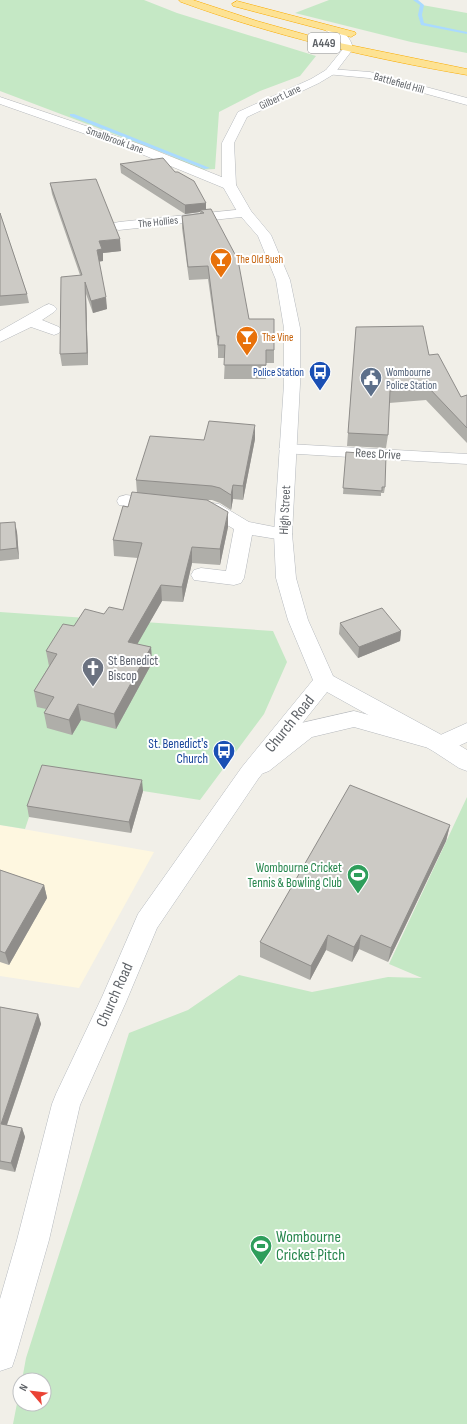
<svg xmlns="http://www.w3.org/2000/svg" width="467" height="1424" viewBox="0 0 467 1424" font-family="'Sofia Sans Condensed',sans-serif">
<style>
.commercial{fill:#fef7e0}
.green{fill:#c5e8c5}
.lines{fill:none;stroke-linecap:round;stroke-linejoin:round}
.stream{fill:#aadaff;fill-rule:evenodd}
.street-casing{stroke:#b5b8bc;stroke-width:1}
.secondary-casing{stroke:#b6babf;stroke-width:1}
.highway-casing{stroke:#f9ab00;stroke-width:1}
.street{fill:#fff;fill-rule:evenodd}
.secondary{fill:#fff;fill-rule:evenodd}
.highway{fill:#fde293;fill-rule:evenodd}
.wall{fill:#afaea9}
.shaded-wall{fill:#8f8d8a}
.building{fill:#cccac5;stroke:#8f8d8a}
.labels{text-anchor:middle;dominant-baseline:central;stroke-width:4;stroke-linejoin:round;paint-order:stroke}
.far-street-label{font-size:11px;fill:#5f6368;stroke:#fff}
.far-food-label{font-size:11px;fill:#c56008;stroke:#fff;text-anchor:start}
.far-transit-label{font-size:11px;fill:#164399;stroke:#fff;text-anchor:end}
.far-service-label{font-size:11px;fill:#4e5e75;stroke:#fff;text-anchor:start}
.shield{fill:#fff;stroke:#8f9295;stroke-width:1}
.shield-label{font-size:12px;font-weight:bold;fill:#5f6368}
.street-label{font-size:13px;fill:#5f6368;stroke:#fff}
.worship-label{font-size:13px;fill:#5b616d;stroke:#fff;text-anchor:start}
.transit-label{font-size:13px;fill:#164399;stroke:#fff;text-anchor:end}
.leisure-label{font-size:13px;fill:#27864d;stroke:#fff;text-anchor:end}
.near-street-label{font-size:16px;fill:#5f6368;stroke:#fff}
.near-leisure-label{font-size:16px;fill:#27864d;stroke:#fff;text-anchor:start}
</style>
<rect width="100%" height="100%" fill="#f1efe8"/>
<polygon class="commercial" points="0,825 154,852 79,988 0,976"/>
<g class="green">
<polygon points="0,0 144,0 177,13 316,56 300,76 260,91 219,112 215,169 197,170 169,155 0,91"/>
<polygon points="329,0 415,0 422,5 467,13 467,53 411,42 295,13"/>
<polygon points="0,612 273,631 287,662 264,714 200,800 143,791 29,817 25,829 0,825"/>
<polygon points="467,797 467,1424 13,1424 20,1388 20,1404 44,1404 44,1380 22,1380 26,1358 85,1173 129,1033 188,1010 239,975 312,992 388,977 422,978 389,964"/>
</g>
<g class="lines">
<g class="stream">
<polygon points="413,0 418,0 424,5 422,15 424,23 467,32 467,34 421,25 418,15 420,5"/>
<polygon points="70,114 74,114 210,168 205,169 70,116"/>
</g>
<g class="street-casing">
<g id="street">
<polygon points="330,69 370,72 467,98 467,105 369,78 326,74 324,72 326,70"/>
<polygon points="0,97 142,145 234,182 236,185 234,188 224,188 134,151 0,104"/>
<polygon points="245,209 250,210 252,213 250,216 119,230 114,229 112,226 114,223 119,222"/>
<polygon points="49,304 54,306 57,309 54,312 42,320 59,327 62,330 59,333 54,335 31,327 0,342 0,331 44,306"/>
<polygon points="288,444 467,454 467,464 282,453 279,449 282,445"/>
<polygon points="126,495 166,500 168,504 166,508 159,510 119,505 117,501 119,497"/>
<polygon points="200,501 219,504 249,522 290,530 292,534 290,538 283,540 252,535 244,578 241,583 234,585 194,580 191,575 194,570 201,568 226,571 234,529 208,514 193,511 191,507 193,503"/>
<polygon points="354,711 433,732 436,737 467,723 467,742 441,754 433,751 430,745 425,747 354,727 312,737 269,771 261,774 253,771 250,765 253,759 297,724"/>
</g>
</g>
<g class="secondary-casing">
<path id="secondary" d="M329,26c12,3 22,10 24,23l-19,25 -15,9 -72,34 -13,26 2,42 15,26 20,24 19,45 10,48v56l-8,150 4,44 12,42 25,56 116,63 18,11v21l-8,-3 -26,-17 -106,-59 -69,87 -101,149 -31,74 -46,103 -31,135 -33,115 -4,12 -12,4v-72l17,-59 35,-136 4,-10 46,-97 36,-83 104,-147 71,-87 -25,-60 -12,-42 -2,-44 10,-150v-56l-8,-48 -18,-44 -20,-23 -16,-28v-42l16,-31 73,-33 15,-9 17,-21 -3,-8 -16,-12z"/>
</g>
<g class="highway-casing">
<g id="highway">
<path d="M179,0h14l64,21 68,19 142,29v6c-98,-17 -193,-39 -286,-73z"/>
<polygon points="237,1 355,32 356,34 351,37 233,6 232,4"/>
</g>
</g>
<use href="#street" class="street"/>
<use href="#secondary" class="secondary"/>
<use href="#highway" class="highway"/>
</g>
<g class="wall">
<polygon points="120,164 175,172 206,203 206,210 249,319 274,350 274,363 266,363 266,379 224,379 225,358 218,358 218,349 208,279 189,280 182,228 182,216 200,214 200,212 185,214 121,173"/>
<polygon points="50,183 121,251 103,253 103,261 99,261 107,309 93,313 86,294 88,365 62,366 60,354 80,275 52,194"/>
<polygon points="0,213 27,294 29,303 0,306"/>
<polygon points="356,327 429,355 461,397 467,395 467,443 426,400 389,403 388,435 386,448 347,446"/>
<polygon points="255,439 243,500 233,499 231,510 220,503 212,500 208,500 228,527 220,565 192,563 183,602 162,601 137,644 151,647 152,663 116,729 81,720 72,735 47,728 44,713 46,709 37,707 34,691 49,666 46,651 74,626 104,614 123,610 138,558 114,556 113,540 128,507 137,493 136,480 204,440"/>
<polygon points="346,452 385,487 384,493 381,493 381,496 343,494"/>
<polygon points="0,523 17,532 19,559 0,561"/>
<polygon points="340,623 401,631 400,641 358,658 339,634"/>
<polygon points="143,791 131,833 29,817 27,806"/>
<polygon points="450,825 446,841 388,962 359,949 352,962 326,950 310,980 260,957 260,942"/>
<polygon points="0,870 44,885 47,898 9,965 0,962"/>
<polygon points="0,1007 38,1014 41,1024 7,1125 22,1128 25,1137 15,1172 0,1169"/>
</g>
<g class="shaded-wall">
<polygon points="206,203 206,212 200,210 200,212 185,214 185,205"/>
<polygon points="120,239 121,251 103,253 103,261 98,262 97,250 99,241"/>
<polygon points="85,282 86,294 88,365 87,353"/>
<polygon points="106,297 107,309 93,313 91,301"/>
<polygon points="255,425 255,439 243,500 243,486"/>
<polygon points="233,485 233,499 231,510 231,495"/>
<polygon points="228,512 228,527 220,565 220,549"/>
<polygon points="15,522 17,532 19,559 17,548"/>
<polygon points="192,547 192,563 183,602 182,587"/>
<polygon points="161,585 162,601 130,657 128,642"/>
<polygon points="401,631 400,641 358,658 359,647"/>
<polygon points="151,647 152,663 116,729 114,714"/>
<polygon points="78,704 81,720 72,735 69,720"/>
<polygon points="142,780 143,791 131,833 129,822"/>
<polygon points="450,825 446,841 388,962 391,948"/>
<polygon points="44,885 47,898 9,965 5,953"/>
<polygon points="328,935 326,950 310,980 311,966"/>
<polygon points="361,935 359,949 352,962 354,947"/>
<polygon points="38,1014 41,1024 4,1133 1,1124"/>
<polygon points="22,1128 25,1137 15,1172 11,1163"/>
</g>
<g class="building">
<polygon points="163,158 175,172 178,172 194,181 206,203 185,205 120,164"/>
<polygon points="96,179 120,239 99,241 102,249 97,250 106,297 91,301 85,282 87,353 60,354 61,277 82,275 50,183"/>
<polygon points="211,209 238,260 249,319 274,319 274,350 266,350 266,365 224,365 225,345 218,345 219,336 217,336 208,266 188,267 182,216 204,213 200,210"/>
<polygon points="0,213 27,294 0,296"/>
<polygon points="423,326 429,355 438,354 461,397 467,395 467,428 428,387 390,391 388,435 348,433 356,327"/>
<polygon points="209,421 255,425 243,486 233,485 231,495 220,488 212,486 136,480 150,436 204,440"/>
<polygon points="346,452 386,455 385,487 382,487 382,491 343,488"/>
<polygon points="132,492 207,500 228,512 220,549 192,547 182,587 161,585 128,642 151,647 114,714 78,704 69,720 44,713 54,697 34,691 57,654 46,651 63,624 74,626 85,609 104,614 109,607 123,610 142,543 113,540 123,506 128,507"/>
<polygon points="15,522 17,548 0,550 0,523"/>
<polygon points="382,608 401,631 359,647 340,623"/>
<polygon points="42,765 142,780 129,822 27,806"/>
<polygon points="350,785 450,825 391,948 361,935 354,947 328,935 311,966 260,942"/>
<polygon points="0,870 44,885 5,953 0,951"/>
<polygon points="0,1007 38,1014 1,1124 22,1128 11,1163 0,1161"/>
</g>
<defs>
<g id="bar-pin" transform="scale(1.15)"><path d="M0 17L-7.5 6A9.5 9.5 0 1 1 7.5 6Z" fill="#e8710a" stroke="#fff"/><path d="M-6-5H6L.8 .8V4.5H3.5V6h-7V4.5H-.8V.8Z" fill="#fff"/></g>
<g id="bus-pin" transform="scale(1.15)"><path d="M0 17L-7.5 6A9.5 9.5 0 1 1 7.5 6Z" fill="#1a4fb4" stroke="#fff"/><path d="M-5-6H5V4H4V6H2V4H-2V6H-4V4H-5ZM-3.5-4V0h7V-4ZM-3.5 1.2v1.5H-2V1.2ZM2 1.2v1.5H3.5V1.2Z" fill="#fff"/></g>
<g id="civic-pin" transform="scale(1.15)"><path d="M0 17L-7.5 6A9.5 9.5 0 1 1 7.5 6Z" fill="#5c6f8a" stroke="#fff"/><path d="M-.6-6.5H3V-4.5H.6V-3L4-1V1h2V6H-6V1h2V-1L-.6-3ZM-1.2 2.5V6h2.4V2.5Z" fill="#fff"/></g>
<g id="church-pin" transform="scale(1.15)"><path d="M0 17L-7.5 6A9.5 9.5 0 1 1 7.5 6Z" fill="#6b7280" stroke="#fff"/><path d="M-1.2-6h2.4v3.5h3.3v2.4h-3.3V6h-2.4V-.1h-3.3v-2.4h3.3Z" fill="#fff"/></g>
<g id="stadium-pin" transform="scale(1.15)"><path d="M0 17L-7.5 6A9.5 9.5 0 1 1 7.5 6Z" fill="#2e9e5b" stroke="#fff"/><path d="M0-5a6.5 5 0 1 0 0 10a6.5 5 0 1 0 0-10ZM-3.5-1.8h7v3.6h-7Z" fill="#fff"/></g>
</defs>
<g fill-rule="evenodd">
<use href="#bar-pin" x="221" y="259"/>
<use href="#bar-pin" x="247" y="337"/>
<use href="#bus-pin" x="320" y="372"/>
<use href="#civic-pin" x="371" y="378"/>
<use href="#church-pin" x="93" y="668"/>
<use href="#bus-pin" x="224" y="751"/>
<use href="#stadium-pin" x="358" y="875"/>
<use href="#stadium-pin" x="261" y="1246"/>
</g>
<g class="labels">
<g class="far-street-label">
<text transform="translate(399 83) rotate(16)">Battlefield Hill</text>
<text transform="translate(280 97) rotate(-25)">Gilbert Lane</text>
<text transform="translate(115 140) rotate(20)">Smallbrook Lane</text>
<text transform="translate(158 222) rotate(-6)">The Hollies</text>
</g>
<g class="far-food-label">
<text x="236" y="259">The Old Bush</text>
<text x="262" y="337">The Vine</text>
</g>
<g class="far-transit-label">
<text x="304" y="372">Police Station</text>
</g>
<g class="far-service-label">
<text x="386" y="372">Wombourne<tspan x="386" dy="13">Police Station</tspan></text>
</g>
<rect class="shield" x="308" y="33" width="32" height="20" rx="3"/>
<g class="shield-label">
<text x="324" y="43">A449</text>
</g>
<g class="street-label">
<text transform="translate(378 454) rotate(3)">Rees Drive</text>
<text transform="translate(285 510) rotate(-87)">High Street</text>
</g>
<g class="worship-label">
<text x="108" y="661">St Benedict<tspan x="108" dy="15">Biscop</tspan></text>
</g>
<g class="transit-label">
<text x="208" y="744">St. Benedict's<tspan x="208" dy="15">Church</tspan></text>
</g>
<g class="leisure-label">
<text x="342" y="868">Wombourne Cricket<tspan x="342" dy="15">Tennis &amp; Bowling Club</tspan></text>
</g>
<g class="near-street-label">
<text transform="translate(290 724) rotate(-51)">Church Road</text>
<text transform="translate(115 995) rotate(-66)">Church Road</text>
</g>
<g class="near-leisure-label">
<text x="276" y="1237">Wombourne<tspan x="276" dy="18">Cricket Pitch</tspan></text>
</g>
</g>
<g transform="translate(32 1392) rotate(298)"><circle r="19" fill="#ffffff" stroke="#bfc1c3"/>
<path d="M0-3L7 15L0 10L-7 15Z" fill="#ea4335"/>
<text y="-6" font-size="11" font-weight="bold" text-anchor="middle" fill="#5f6368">N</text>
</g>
</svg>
